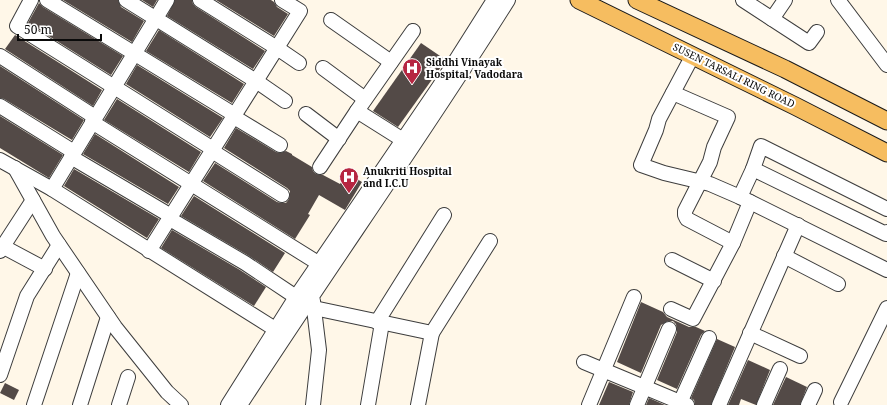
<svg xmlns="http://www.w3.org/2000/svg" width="887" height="405" viewBox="0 0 887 405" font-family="'Noto Serif',serif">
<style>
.building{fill:#534a47}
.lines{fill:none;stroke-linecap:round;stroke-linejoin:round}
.minor-casing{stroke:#3d3d3d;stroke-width:16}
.major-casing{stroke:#1b1b1b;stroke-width:19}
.minor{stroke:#fff;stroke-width:14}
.major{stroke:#f6bd60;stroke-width:17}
.labels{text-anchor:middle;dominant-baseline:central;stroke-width:4;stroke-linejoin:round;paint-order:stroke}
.poi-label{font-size:10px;font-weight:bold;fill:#0a0a0a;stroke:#fff;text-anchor:start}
.street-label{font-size:10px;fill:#0a0a0a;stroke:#fff}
</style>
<rect width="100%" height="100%" fill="#fff7e8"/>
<g class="building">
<polygon points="63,0 118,0 121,7 144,21 132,42"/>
<polygon points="142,0 157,0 153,7"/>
<polygon points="175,0 192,0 193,4 196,7 265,51 253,69 167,16"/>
<polygon points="216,0 271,0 274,2 277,7 288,14 274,36"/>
<polygon points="39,3 43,7 123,56 111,75 28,23"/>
<polygon points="159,30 244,84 232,103 146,51"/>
<polygon points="15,35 102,90 93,106 5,49"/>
<polygon points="421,43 446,60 398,127 373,111"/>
<polygon points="137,65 223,118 210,137 126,84"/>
<polygon points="0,66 84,120 72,140 4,99 0,98"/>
<polygon points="117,99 201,152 189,172 104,120"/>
<polygon points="0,116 63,155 49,178 0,148"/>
<polygon points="236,128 276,152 280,153 286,151 292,154 292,155 312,167 313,171 316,174 323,175 340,184 347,173 362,182 345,210 319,195 308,214 310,215 295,239 203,181 215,163 277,202 281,203 286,203 289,199 290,191 287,188 224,148"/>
<polygon points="95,134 179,187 168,204 83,154"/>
<polygon points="74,169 159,219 147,238 64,186"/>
<polygon points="194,196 285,253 273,272 249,256 181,216"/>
<polygon points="172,230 240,270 266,287 254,306 161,248"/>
<polygon points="641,302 663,312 667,317 689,327 696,327 705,331 701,335 677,389 657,380 677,332 676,324 673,321 668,321 661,325 641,373 617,362"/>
<polygon points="717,339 735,347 711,405 695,405 694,400 691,398"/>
<polygon points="748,360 770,370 756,405 741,399 739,405 728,405"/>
<polygon points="786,377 807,387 800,405 773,405"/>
<polygon points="609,382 633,392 629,405 599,405"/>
<polygon points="5,383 19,390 14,400 0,393"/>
<polygon points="649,398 665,405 646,405"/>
</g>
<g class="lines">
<g class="minor-casing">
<g id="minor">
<polyline points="31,0 17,26 213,149"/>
<polyline points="47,0 235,115"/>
<polyline points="126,0 256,81 285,101"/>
<polyline points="167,0 52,189 275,329"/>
<polyline points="200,0 277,48 299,63"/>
<polyline points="743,0 809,43 817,32"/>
<polyline points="838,0 887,65"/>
<polyline points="772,19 785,0"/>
<polyline points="331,20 391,62"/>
<polyline points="693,55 659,119 656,130 641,165 664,173 710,184 740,197 887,270"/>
<polyline points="0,56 95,117"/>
<polyline points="323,68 365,99"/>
<polyline points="673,93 728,117 714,147 710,162 685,211 685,215 687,219 733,243"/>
<polyline points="0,106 74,152"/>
<polyline points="306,114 339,139"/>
<polyline points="234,117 280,145"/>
<polyline points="92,122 318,263"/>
<polyline points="411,145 357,111 413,31"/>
<polyline points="212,151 282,195"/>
<polyline points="71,157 171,216"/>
<polyline points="0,160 52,189"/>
<polyline points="320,167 357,111"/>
<polyline points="15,168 53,236 115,327 167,392 181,405"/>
<polyline points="753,169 761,146 887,209"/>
<polyline points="740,197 753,169 886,234 887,232"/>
<polyline points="170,219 245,263 296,297"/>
<polyline points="0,245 45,269"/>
<polyline points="0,251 33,200"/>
<polyline points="149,251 300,11 282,0"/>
<polyline points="784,256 838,284"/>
<polyline points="672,260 714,281"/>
<polyline points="314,308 432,333 490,241"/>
<polyline points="671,309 693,319 733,243 750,202"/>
<polyline points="377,322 444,215"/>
<polyline points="750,333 800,356"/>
<polyline points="584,362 687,405"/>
<polyline points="0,375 27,296 59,245"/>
<polyline points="841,402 887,308"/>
<polyline points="34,405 78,273"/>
<polyline points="80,405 108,317"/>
<polyline points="119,405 128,377"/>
<polyline points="228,405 296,297 439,87 494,0"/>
<path d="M240,405c88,-136 182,-268 268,-405"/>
<polyline points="313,405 319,350 313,301"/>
<polyline points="368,405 382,323"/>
<polyline points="418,405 432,333"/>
<polyline points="589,405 634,297"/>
<polyline points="637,405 669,329"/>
<polyline points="679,405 709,338"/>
<polyline points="719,405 798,225"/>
<polyline points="764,405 780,369"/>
<polyline points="808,405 815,390"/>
</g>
</g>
<g class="major-casing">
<g id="major">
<polyline points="579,0 795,106 887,153"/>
<polyline points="637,0 785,69 887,121"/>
</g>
</g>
<use href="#minor" class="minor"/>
<use href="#major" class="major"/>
</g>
<defs>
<g id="hospital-pin" transform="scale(1)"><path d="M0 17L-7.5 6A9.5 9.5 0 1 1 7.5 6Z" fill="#b62641" stroke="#fff"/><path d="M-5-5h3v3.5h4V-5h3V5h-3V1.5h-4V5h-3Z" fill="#fff"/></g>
</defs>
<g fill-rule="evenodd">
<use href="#hospital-pin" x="412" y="68"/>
<use href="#hospital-pin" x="349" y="177"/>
</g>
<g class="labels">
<g class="poi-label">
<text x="426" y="62">Siddhi Vinayak<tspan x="426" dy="12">Hospital, Vadodara</tspan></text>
<text x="363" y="171">Anukriti Hospital<tspan x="363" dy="12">and I.C.U</tspan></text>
</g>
<g class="street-label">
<text transform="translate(734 75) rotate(26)">SUSEN TARSALI RING ROAD</text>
</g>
</g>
<path d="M18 34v6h83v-6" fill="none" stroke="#0a0a0a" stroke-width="2"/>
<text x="24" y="34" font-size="12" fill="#0a0a0a" stroke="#ffffff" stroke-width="3" paint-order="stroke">50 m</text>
</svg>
